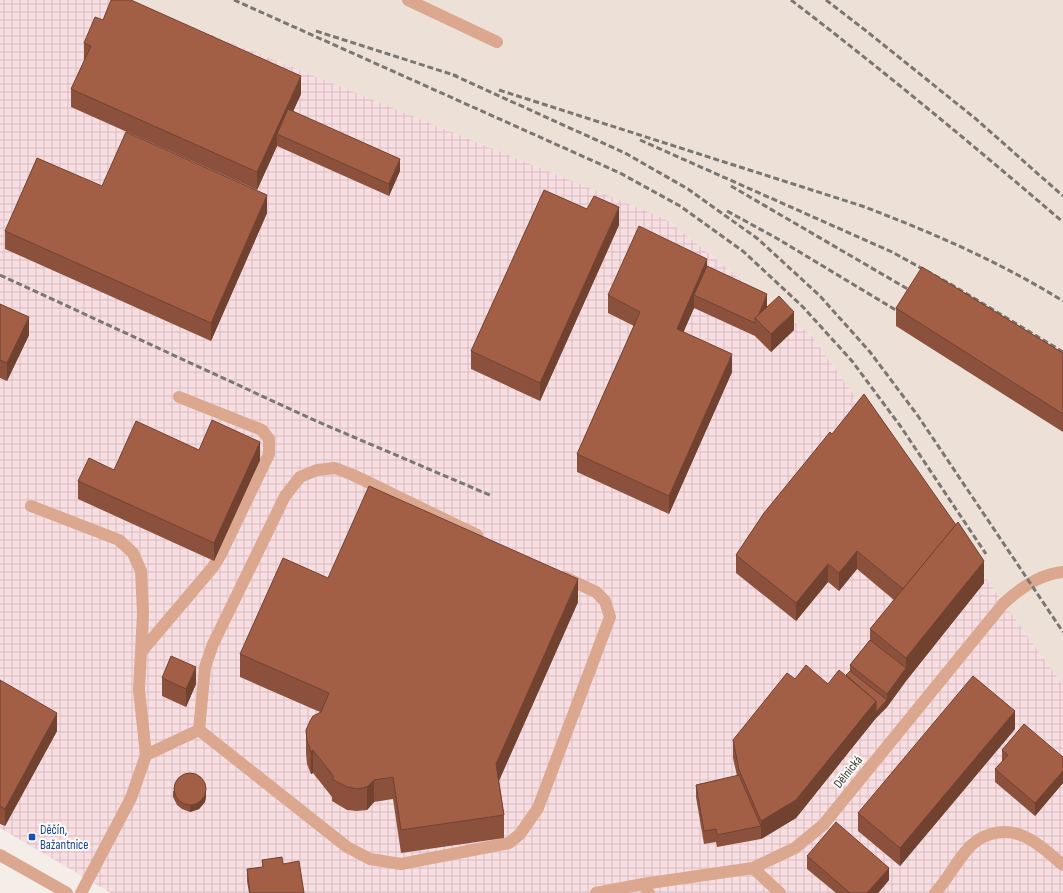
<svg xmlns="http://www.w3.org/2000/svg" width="1063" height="893" viewBox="0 0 1063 893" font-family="'Sofia Sans Condensed',sans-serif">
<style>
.industrial{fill:url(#industrial-grid)}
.built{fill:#ede0d6}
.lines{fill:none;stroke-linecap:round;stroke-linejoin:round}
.service{stroke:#dba78f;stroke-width:12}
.minor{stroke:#dba78f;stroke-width:12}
.rail{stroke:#7a7673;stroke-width:3;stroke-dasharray:6 3;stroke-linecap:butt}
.wall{fill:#8c513c}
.shaded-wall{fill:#724231}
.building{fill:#a35e46;stroke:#724231}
.transit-dot{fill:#1a4fb4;stroke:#fefcf9;stroke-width:1.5}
.labels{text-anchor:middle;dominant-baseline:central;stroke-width:4;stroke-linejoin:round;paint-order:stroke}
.street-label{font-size:13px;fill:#393634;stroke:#fefcf9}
.transit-label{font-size:13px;fill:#164399;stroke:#fefcf9;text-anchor:start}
</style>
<defs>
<pattern id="industrial-grid" width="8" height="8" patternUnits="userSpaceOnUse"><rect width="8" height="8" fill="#f8dde1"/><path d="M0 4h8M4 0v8" fill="none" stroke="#d5bec2"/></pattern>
</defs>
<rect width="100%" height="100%" fill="#f5ede8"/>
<polygon class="industrial" points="0,0 127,0 666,219 811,335 1063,685 1063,893 111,893 0,828"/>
<polygon class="built" points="127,0 1063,0 1063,685 811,335 666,219"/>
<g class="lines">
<g class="service">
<polyline points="408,0 497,42"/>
<polyline points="31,506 119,540 133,553 141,571 143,613 139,690 146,755 131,798 81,893"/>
<polyline points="141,652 213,567 221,554 269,454 269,439 262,430 179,397"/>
<polyline points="199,730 347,847 370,859 401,864 509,843 520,834 538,808 610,617 605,601 596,592 564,577"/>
<polyline points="146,755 199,730 205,667 213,644 285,496 300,477 317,470 335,468 353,475 477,535"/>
<polyline points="753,868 780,893"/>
<polyline points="643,884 649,893"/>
<path d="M935,893c12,-13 20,-29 31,-42 13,-17 37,-24 57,-15 15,6 28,19 40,29"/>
</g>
<g class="minor">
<polyline points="0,855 67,893"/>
<path d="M596,893l47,-9 110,-16 42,-20 28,-23 180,-221c16,-15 37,-30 60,-32"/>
</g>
<g class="rail">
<polyline points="234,0 620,173 680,206 744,252 803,307 852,361 901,427 986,554"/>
<path d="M791,0c93,71 183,146 272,222"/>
<polyline points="826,0 865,30 976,119 1063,196"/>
<polyline points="316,31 457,76"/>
<polyline points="453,75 625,153 688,189 758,239 820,296 870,352 918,416 1063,632"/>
<path d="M499,90l363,116c69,26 138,56 201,95"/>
<polyline points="640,140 892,252 952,285 1063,352"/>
<polyline points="731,186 918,295"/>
<polyline points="727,211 778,239 904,315"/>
<polyline points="0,275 316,421 492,496"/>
</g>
</g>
<g class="wall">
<polygon points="103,20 301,94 293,111 400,171 389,196 277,146 257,190 71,107 71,89 84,61 84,43"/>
<polygon points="102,186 267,213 211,341 5,249 5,231"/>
<polygon points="619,225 540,401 471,369 471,351"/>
<polygon points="707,266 767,306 767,307 794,330 771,352 755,336 694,308 683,332 732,372 669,514 577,472 577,454 634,326 608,313 608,295"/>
<polygon points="0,304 29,335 7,381 0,378"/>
<polygon points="896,308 1063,353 1063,432 896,326"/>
<polygon points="199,450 260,460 214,561 78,499 78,481 114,470"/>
<polygon points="764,513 984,583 906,681 887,707 876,718 796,818 761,839 717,847 716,842 704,844 696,797 696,785 737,776 733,758 733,740 795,679 828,684 846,675 850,671 850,665 870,640 870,629 894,600 857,569 839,591 828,582 796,621 736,573 736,555"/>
<polygon points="578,602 499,781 504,815 504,838 401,853 393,799 374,802 367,810 357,811 347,810 332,801 332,797 313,773 311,774 307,764 306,753 306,730 320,712 240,677 240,654"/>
<polygon points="162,678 196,684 186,707 162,696"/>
<polygon points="0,680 57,731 5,826 0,824"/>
<polygon points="1015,729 900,866 858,831 858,813"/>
<polygon points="1002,750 1063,757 1063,783 1035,816 995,782 995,769 1002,762"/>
<polygon points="173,791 206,797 205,802 199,809 190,812 182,809 177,805 173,797"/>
<polygon points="807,856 889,880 878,893 836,893 807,869"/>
<polygon points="262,860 283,864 304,893 249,893 247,881 247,869 262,867"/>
</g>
<g class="shaded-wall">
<polygon points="301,76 301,94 282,136 277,134 277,146 257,190 257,172"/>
<polygon points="400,159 400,171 389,196 389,184"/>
<polygon points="267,195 267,213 211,341 211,323"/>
<polygon points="619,207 619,225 540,401 540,383"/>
<polygon points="707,259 707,277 694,295 694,308 677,347 677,329"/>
<polygon points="767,294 767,306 760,323 757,319"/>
<polygon points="794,312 794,330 771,352 771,334"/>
<polygon points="29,317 29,335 7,381 7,363"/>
<polygon points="732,354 732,372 669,514 669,496"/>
<polygon points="260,442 260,460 214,561 214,543"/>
<polygon points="857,551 857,569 839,591 839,573"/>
<polygon points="984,561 984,583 906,681 887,707 876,718 796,818 761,839 761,821 876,701 887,700 887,694 906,668 906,658"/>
<polygon points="828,564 828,582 796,621 796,603"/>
<polygon points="578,579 578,602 496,787 496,764"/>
<polygon points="196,667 196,684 186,707 186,689"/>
<polygon points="1015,711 1015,729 900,866 900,848"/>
<polygon points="57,713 57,731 5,826 5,809"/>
<polygon points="313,750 313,773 311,774 311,752"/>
<polygon points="1063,771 1063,783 1035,816 1035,803"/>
<polygon points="374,780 374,802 367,810 367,787"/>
<polygon points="206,790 206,797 205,802 199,809 190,812 190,805"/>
<polygon points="889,868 889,880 878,893 867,893"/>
</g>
<g class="building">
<polygon points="111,0 131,0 301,76 257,172 71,89 91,46 84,43 95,17 103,20"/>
<polygon points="288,109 400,159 389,184 277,134"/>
<polygon points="126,132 267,195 211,323 5,231 37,158 102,186"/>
<polygon points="544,190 587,209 594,196 619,207 540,383 471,351"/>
<polygon points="639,226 707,259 677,329 732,354 669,496 577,454 640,312 608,295"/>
<polygon points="707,266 767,294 759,314 755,318 755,323 694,295"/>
<polygon points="922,267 1063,353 1063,414 896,308"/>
<polygon points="779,296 794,312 771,334 755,318"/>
<polygon points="0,304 29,317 7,363 0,360"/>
<polygon points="864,394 956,525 903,589 857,551 839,573 828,564 796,603 736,555 764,513 830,432 832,434"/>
<polygon points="212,420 260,442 214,543 78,481 89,458 114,470 136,421 199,450"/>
<polygon points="369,486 578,579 496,764 504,815 401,830 393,777 374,780 367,787 357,789 347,787 332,779 334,777 313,750 311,752 307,741 306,730 310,721 313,716 321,712 329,693 240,654 283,558 328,578"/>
<polygon points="958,522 984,561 906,658 870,629"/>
<polygon points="870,640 906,668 887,694 850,665"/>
<polygon points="171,656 196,667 186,689 162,678"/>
<polygon points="806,665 828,684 839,670 876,701 796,800 761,821 739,770 733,740 787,673 795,679"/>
<polygon points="850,671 887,700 876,712 876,701 846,675"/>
<polygon points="973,676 1015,711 900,848 858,813"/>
<polygon points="0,680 57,713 5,809 0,806"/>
<polygon points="1024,724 1063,757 1063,771 1035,803 995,769 1008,755 1002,750"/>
<circle cx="190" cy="789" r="16"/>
<polygon points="739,775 761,826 717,835 716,829 704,831 696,785"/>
<polygon points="836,822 889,868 867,893 850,893 807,856"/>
<polygon points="282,857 283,864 299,861 304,893 250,893 247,869 263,867 262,860"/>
</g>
<rect class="transit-dot" x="28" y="833" width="8" height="8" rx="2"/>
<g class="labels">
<g class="street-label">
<text transform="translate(848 772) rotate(-51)">Dělnická</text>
</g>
<g class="transit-label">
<text x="40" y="830">Děčín,<tspan x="40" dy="15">Bažantnice</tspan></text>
</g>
</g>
</svg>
